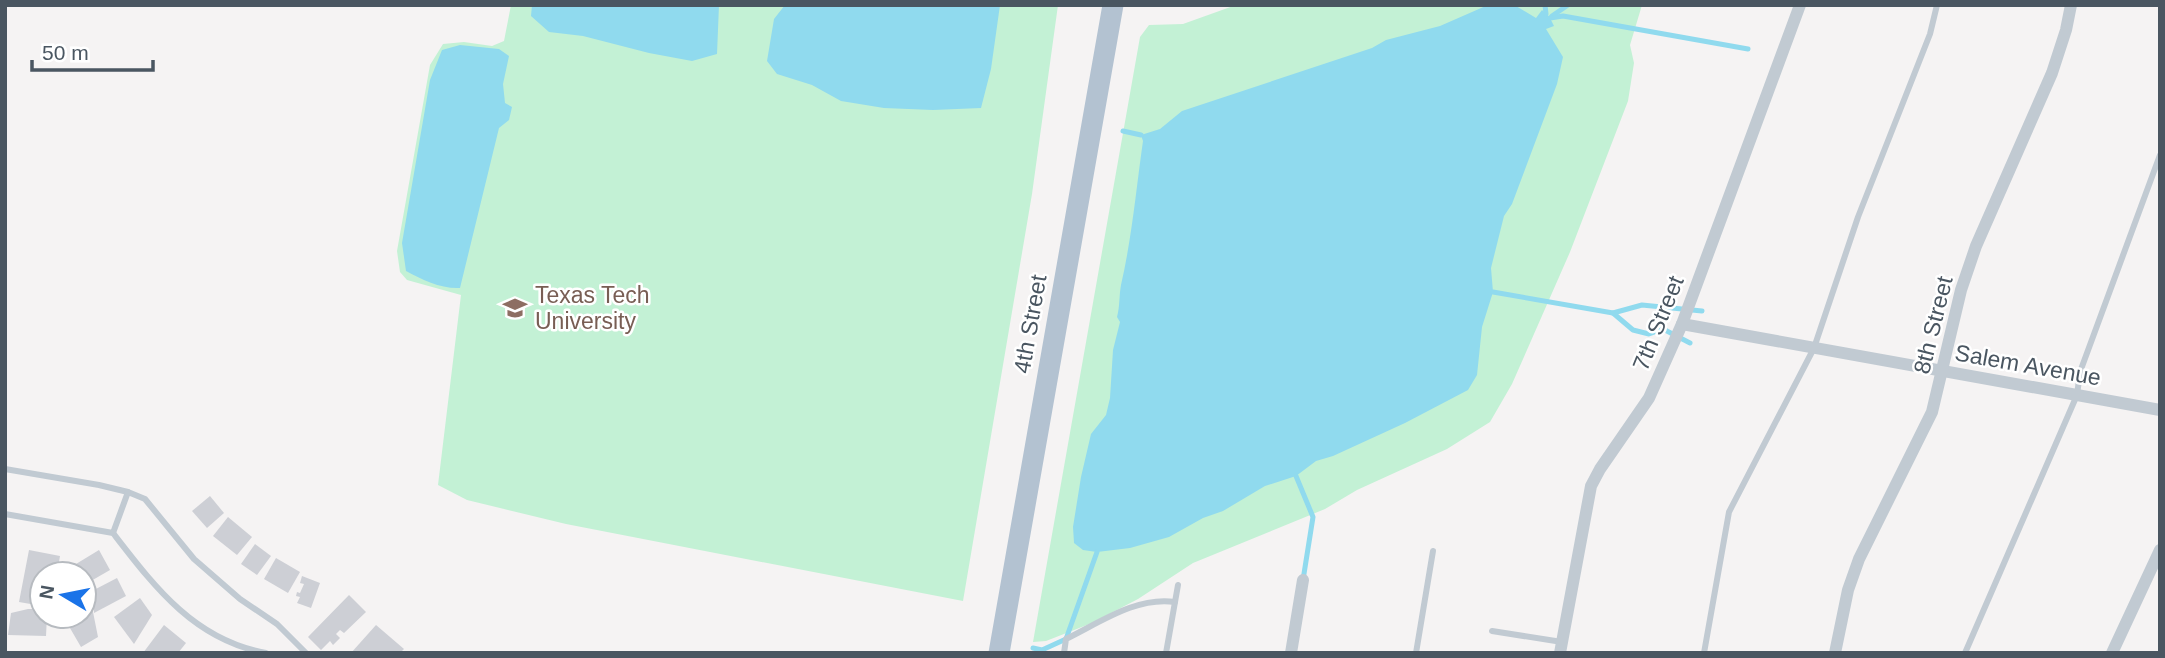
<svg xmlns="http://www.w3.org/2000/svg" width="2165" height="658" viewBox="0 0 2165 658" font-family="Helvetica,sans-serif">
<style>
.green{fill:#c3f1d5}
.water{fill:#90daee}
.lines{fill:none;stroke-linecap:round;stroke-linejoin:round}
.stream{stroke:#90daee;stroke-width:5}
.building{fill:#cdcfd5}
.service{stroke:#c1cad2;stroke-width:6}
.minor{stroke:#c1cad2;stroke-width:12}
.primary{stroke:#b3c2d1;stroke-width:21}
.labels{text-anchor:middle;dominant-baseline:central;stroke-width:5;stroke-linejoin:round;paint-order:stroke}
.education-label{font-size:23px;fill:#785e54;stroke:#fff;text-anchor:start}
.street-label{font-size:23px;fill:#4a5661;stroke:#fff}
</style>
<rect width="100%" height="100%" fill="#f5f3f3"/>
<g class="green">
<polygon points="511,5 1058,5 1032,194 963,601 566,524 467,500 438,485 461,295 407,280 400,272 397,251 430,65 443,44 464,42 492,46 504,41"/>
<polygon points="1236,5 1642,5 1630,45 1634,63 1628,101 1570,252 1512,384 1490,422 1447,449 1357,490 1325,509 1193,563 1138,599 1092,623 1046,641 1033,642 1140,37 1149,25 1183,24"/>
</g>
<g class="water">
<polygon points="532,5 719,5 717,54 692,61 649,53 583,36 549,32 531,16"/>
<polygon points="785,5 1000,5 991,69 981,108 933,110 884,108 841,101 812,85 777,74 767,61 774,19"/>
<path d="M1488,5l28,1 20,12 6,-8 8,8 4,8 -8,3 17,28 -6,27 -45,120 -8,12 -13,52 2,24 -11,35 -5,48 -9,15 -63,33 -72,33 -17,5 -20,15 -31,10 -42,25 -20,7 -34,19 -39,11 -33,4 -14,-2 -9,-7 -1,-16 8,-50 10,-43 15,-19 4,-17 3,-48 7,-28 -3,-5c3,-11 2,-21 4,-32 11,-48 15,-95 22,-144l-2,-6 19,-6 22,-18 190,-63 14,-8 54,-14z"/>
<path d="M460,45l39,4 10,7 -6,28 2,19 7,4 -3,13 -10,8 -39,160c-19,1 -37,-8 -54,-17l-4,-28 28,-163 12,-30z"/>
</g>
<g class="lines">
<g class="stream">
<polyline points="1545,5 1546,14"/>
<polyline points="1552,16 1568,5"/>
<polyline points="1550,18 1563,16 1748,49"/>
<polyline points="1123,131 1141,135"/>
<polyline points="1493,292 1613,313 1633,330 1649,334 1663,329 1690,343"/>
<polyline points="1613,313 1642,305 1702,311"/>
<polyline points="1296,476 1313,517 1303,580"/>
<polyline points="1033,648 1042,650 1066,639 1097,552"/>
</g>
</g>
<g class="building">
<polygon points="210,496 224,513 207,528 192,511"/>
<polygon points="228,517 252,537 237,555 213,536"/>
<polygon points="255,544 271,556 257,575 241,564"/>
<polygon points="29,550 60,556 57,574 42,574 42,606 19,602"/>
<polygon points="99,550 110,570 84,585 84,574 77,574 76,564"/>
<polygon points="276,558 300,572 288,593 264,579"/>
<polygon points="302,576 320,583 311,608 297,603 300,597 296,596 297,592 300,593 304,584 300,583"/>
<polygon points="117,578 126,596 94,613 92,591"/>
<polygon points="349,595 366,612 344,633 340,630 336,634 340,638 333,645 330,641 321,650 308,637"/>
<polygon points="140,598 152,615 134,644 114,617"/>
<polygon points="91,602 98,637 81,647 63,616 84,616 84,603"/>
<polygon points="28,609 42,609 42,616 47,616 46,636 8,635 11,613"/>
<polygon points="164,625 186,643 178,653 143,653"/>
<polygon points="376,625 404,649 400,653 351,653"/>
</g>
<g class="lines">
<g class="service">
<polyline points="5,469 99,485 128,492 145,499 194,559 240,599 277,624 306,653"/>
<path d="M5,514l108,19c41,53 81,107 153,120"/>
<polyline points="113,533 128,492"/>
<polyline points="1492,631 1562,642"/>
<path d="M1064,653l2,-14c33,-16 71,-43 109,-37"/>
<polyline points="1166,653 1178,585"/>
<polyline points="1416,653 1433,551"/>
<polyline points="1704,653 1729,512 1814,348 1858,217 1930,34 1937,5"/>
<polyline points="1965,653 2077,395 2080,372 2160,155"/>
</g>
<g class="minor">
<polyline points="1682,324 2160,410"/>
<polyline points="1291,653 1303,580"/>
<polyline points="1560,653 1591,486 1600,469 1649,398 1682,324 1800,5"/>
<polyline points="1835,653 1848,590 1859,559 1932,412 1961,290 1976,246 2052,73 2066,30 2071,5"/>
<polyline points="2112,653 2160,550"/>
</g>
<polyline class="primary" points="999,653 1113,5"/>
</g>
<defs>
<g id="university-bare" transform="scale(1.89)"><path d="M0-5L7-2L0 1L-7-2ZM-4 1L0 2.5L4 1V4Q0 6-4 4Z" fill="#8d6e63" stroke="#fff" stroke-width="2.5" paint-order="stroke"/></g>
</defs>
<g fill-rule="evenodd">
<use href="#university-bare" x="515" y="308"/>
</g>
<g class="labels">
<g class="education-label">
<text x="535" y="295">Texas Tech<tspan x="535" dy="26">University</tspan></text>
</g>
<g class="street-label">
<text transform="translate(1658 323) rotate(-68)">7th Street</text>
<text transform="translate(1030 324) rotate(-80)">4th Street</text>
<text transform="translate(1933 325) rotate(-76)">8th Street</text>
<text transform="translate(2028 365) rotate(10)">Salem Avenue</text>
</g>
</g>
<rect width="2165" height="658" fill="none" stroke="#4a5661" stroke-width="14"/>
<g transform="translate(63 595) rotate(280)"><circle r="33" fill="#ffffff" stroke="#b7bbc0" stroke-width="2"/>
<path d="M0-5L12 26L0 18L-12 26Z" fill="#1a73e8"/>
<text y="-10" font-size="19" font-weight="bold" text-anchor="middle" fill="#4a5661">N</text>
</g>
<path d="M32 60v10h121v-10" fill="none" stroke="#4a5661" stroke-width="3.5"/>
<text x="42" y="60" font-size="21" fill="#4a5661" stroke="#ffffff" stroke-width="5" paint-order="stroke">50 m</text>
</svg>
